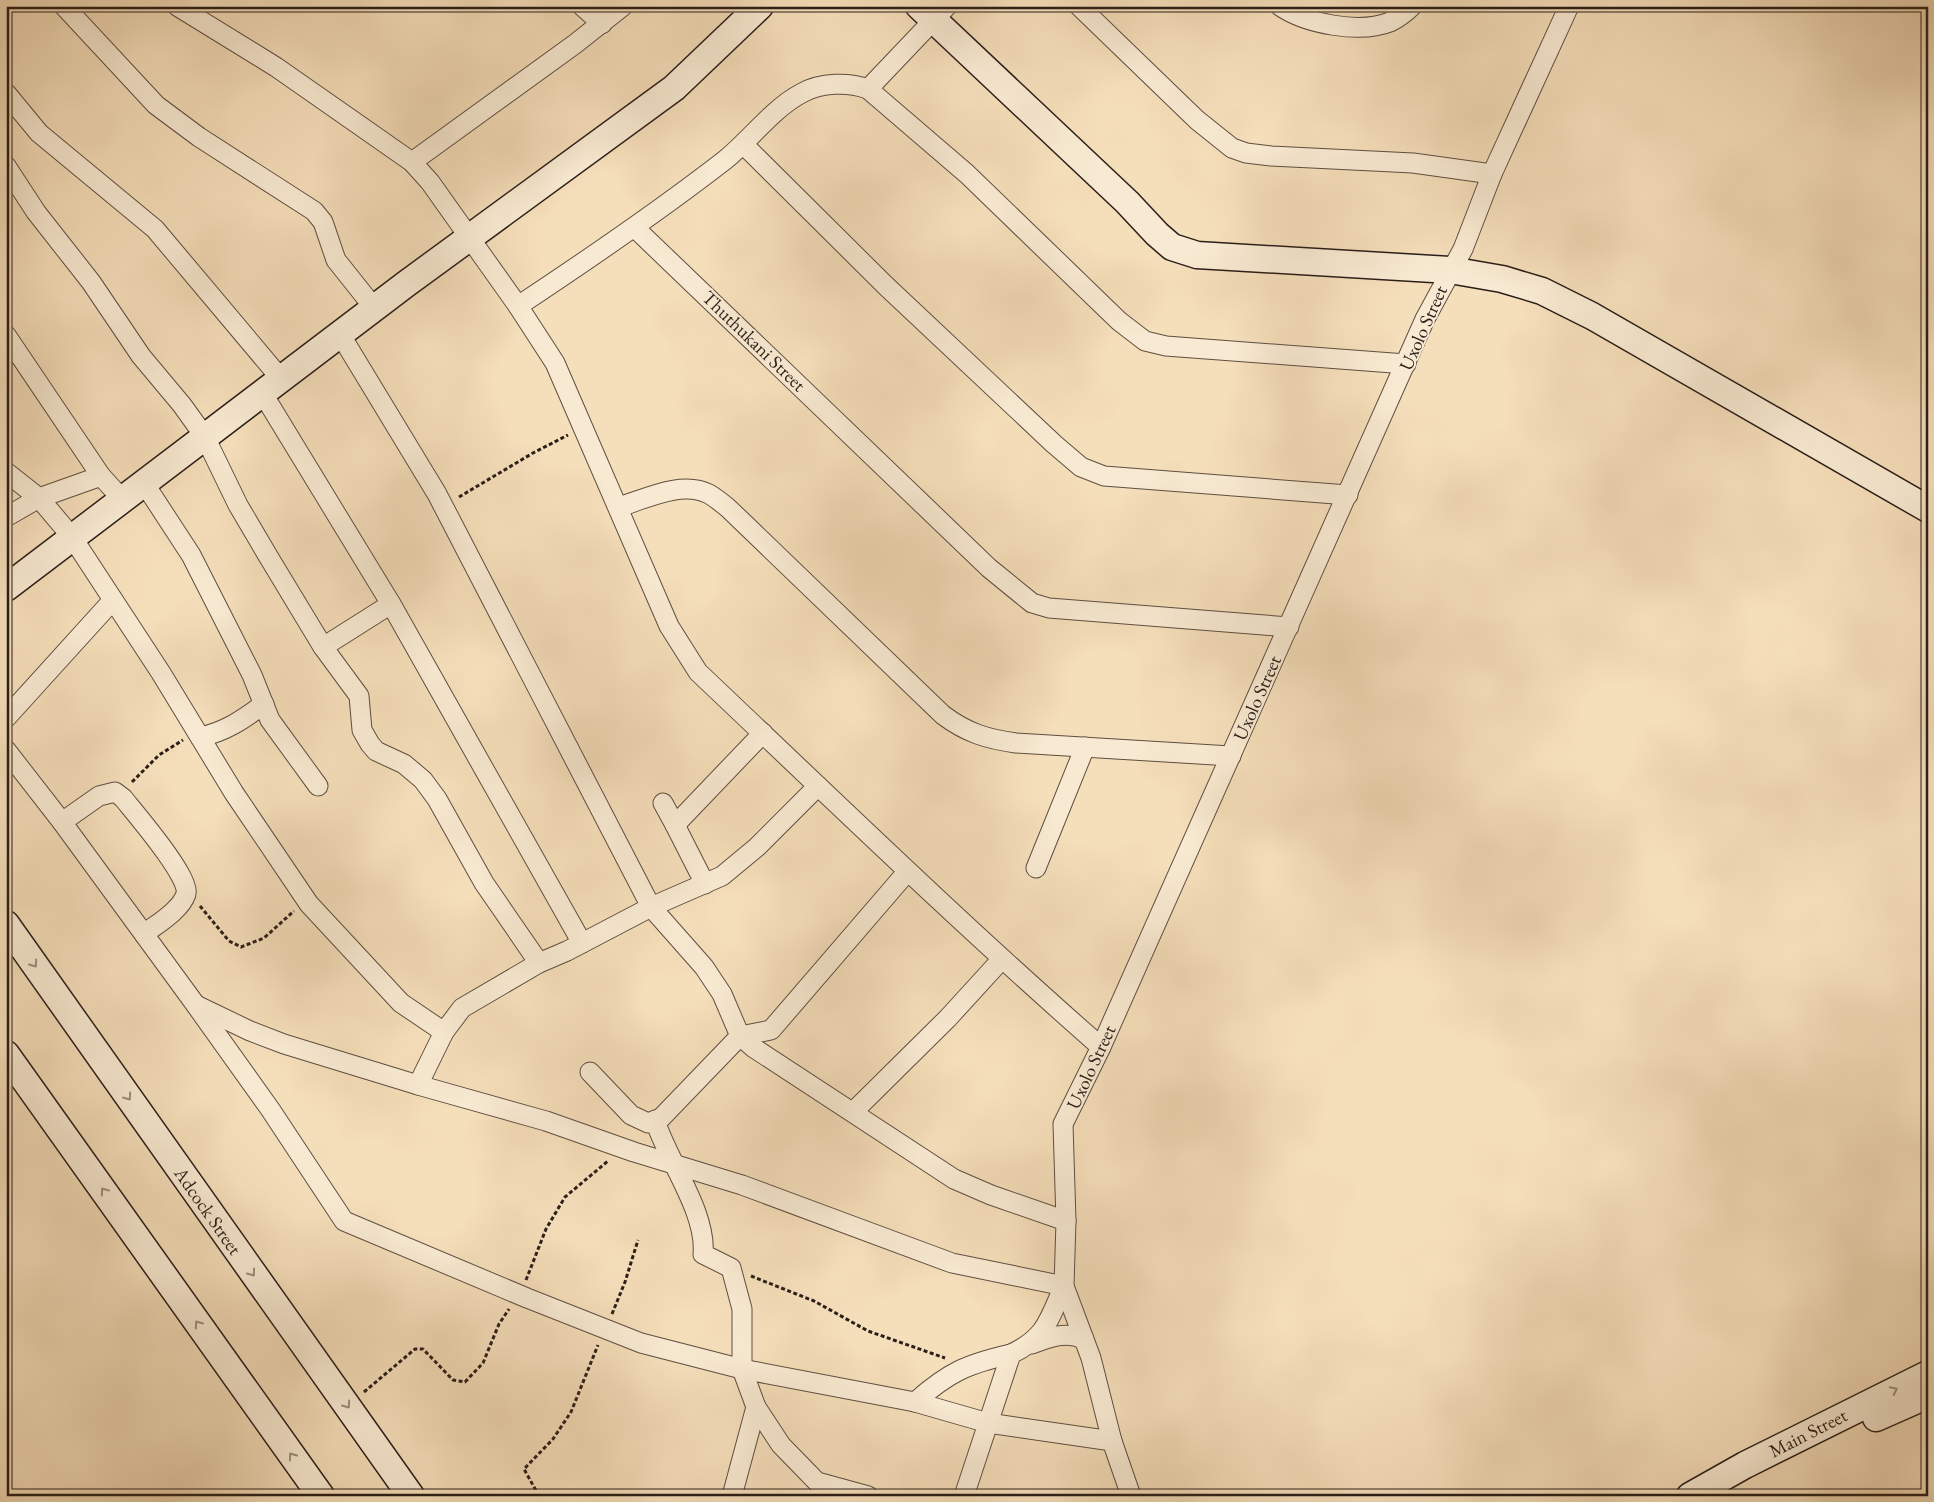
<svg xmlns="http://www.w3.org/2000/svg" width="1934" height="1502" viewBox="0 0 1934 1502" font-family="'EB Garamond',serif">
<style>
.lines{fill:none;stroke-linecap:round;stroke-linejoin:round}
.street-casing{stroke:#5e4e41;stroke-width:21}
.secondary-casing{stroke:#2b1e19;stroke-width:29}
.path{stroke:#2b1e19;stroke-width:3;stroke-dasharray:4 2.5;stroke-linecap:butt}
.street{stroke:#f8ead2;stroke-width:19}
.secondary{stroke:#f8ead2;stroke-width:26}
.oneway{stroke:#9c8e7f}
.labels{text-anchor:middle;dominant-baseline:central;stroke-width:4;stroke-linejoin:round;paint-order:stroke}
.street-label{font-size:19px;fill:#2b1e19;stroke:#f8ead2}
</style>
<rect width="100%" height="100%" fill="#f5deba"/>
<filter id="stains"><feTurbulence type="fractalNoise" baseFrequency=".004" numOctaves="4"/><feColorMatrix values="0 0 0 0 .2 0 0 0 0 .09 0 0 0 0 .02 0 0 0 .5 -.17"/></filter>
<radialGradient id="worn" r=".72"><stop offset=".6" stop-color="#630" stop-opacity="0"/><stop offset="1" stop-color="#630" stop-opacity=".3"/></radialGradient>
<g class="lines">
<g class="street-casing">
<g id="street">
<polyline points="64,6 156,105 199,137 314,211 323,222 336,260 375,309"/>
<path d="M177,6l99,61 136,95 18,20 88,124 37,57 114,263 29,46c133,126 265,254 403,375"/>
<polyline points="582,6 602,24"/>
<polyline points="1079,6 1197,120 1232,148 1246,153 1271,156 1413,163 1492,174"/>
<path d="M1280,6c26,18 80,28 110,16 8,-4 16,-10 22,-16"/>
<polyline points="868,89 947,6"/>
<polyline points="6,93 39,133 155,229 282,380"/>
<polyline points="744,145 886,286 1054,444 1081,467 1104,476 1348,495"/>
<polyline points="412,162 575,44 623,6"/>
<polyline points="6,166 36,212 91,282 141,356 182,405 205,437 238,505 268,556 323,647 359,696 362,730 370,744 376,751 404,764 423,780 437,799 484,883 539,963"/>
<polyline points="635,228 989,568 1032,603 1049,608 1289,627"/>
<path d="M518,306c71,-47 140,-94 207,-146 26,-21 48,-52 77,-67 19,-11 47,-11 66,-4l99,85 152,147 26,20 21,5 240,18"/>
<polyline points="340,334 437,494 651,907 704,967 722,994 740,1036 754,1048 954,1179 991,1195 1066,1221"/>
<polyline points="6,335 101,476 122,499"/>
<polyline points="263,394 391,604 582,943"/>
<polyline points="6,472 39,498 72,537 161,673 234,793 309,904 401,1003 444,1032"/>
<polyline points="144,483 191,555 252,675 270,720 318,786"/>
<path d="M619,507c26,-8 63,-27 90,-13 7,4 13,9 19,14l215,207c24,18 44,24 73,28l215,13"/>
<polyline points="6,517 39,498 101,476"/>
<polyline points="323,647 391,604"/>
<polyline points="6,718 113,600"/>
<path d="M200,737c25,-5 44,-18 64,-33"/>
<polyline points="6,750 62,822 195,1004 270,1109 344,1221 527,1298 641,1343 742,1369 915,1402 988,1423 1112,1441"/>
<polyline points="663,803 675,825 763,733"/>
<path d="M62,822l37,-26 16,-4 8,6c12,15 68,80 63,96 -5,16 -29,30 -42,40"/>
<polyline points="675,825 705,884"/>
<polyline points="1036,868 1085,747"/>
<path d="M196,1005l54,26 34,13 134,41 128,36 88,31 108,33 210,78 112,23c-15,33 -17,51 -53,68l-47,142"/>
<polyline points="590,1072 631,1115 648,1123 661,1118 740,1036 771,1030 907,872"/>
<polyline points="418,1085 444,1032 462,1008 539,963 567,951 651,907 722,876 757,847 818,786"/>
<polyline points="854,1111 948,1018 1001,960"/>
<path d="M655,1120c12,40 52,92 48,134l28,14 11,41v60l14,38 25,38 36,37 51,14"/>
<path d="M1032,1344c18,-7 34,-13 52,-5"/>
<path d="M915,1402c34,-30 52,-38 96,-48"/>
<polyline points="732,1496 756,1407"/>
<polyline points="1131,1496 1112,1441 1091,1358 1064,1286 1066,1221 1063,1124 1101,1047 1425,319 1463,249 1492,174 1569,6"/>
</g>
</g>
<g class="secondary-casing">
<g id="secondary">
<polyline points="919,6 1127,202 1157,234 1172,247 1197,255 1450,270 1502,279 1542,291 1592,316 1928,509"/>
<polyline points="6,588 406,284 674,88 760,6"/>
<polyline points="6,924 411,1496"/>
<polyline points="6,1054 321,1496"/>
<polyline points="1876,1418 1928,1395"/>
<polyline points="1690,1496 1745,1465 1928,1374"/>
</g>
</g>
<g class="path">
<polyline points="459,497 533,453 568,435"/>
<polyline points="132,782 159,755 183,740"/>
<polyline points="200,906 229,941 241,947 264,938 294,911"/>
<polyline points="751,1276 814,1301 868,1331 945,1358"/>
<polyline points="526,1280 546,1229 565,1197 608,1161"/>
<polyline points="612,1314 625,1282 638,1240"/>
<polyline points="364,1392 415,1349 423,1349 453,1380 465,1382 483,1363 499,1324 509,1309"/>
<polyline points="539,1496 524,1469 553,1439 571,1412 598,1345"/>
</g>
<use href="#street" class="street"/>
<use href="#secondary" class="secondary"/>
</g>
<defs><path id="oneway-chevron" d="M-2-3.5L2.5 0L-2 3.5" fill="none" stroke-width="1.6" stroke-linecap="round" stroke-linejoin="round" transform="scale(1.25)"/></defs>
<g class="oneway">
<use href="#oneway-chevron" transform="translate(34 964) rotate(55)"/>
<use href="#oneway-chevron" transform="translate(128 1097) rotate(55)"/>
<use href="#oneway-chevron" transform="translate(104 1191) rotate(-125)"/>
<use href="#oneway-chevron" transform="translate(252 1273) rotate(54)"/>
<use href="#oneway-chevron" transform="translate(198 1324) rotate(-125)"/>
<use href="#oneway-chevron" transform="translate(1894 1390) rotate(-26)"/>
<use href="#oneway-chevron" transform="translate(347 1405) rotate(55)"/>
<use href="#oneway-chevron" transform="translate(292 1456) rotate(-125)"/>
</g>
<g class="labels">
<g class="street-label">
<text transform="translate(1423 328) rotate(-66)">Uxolo Street</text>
<text transform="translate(754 341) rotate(44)">Thuthukani Street</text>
<text transform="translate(1257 698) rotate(-66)">Uxolo Street</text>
<text transform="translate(1091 1067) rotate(-65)">Uxolo Street</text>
<text transform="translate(208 1211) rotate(55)">Adcock Street</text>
<text transform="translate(1808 1433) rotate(-27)">Main Street</text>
</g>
</g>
<rect width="1934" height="1502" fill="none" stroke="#f5deba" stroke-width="25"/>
<rect x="8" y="8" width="1919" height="1487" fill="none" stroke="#2b1e19" stroke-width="2.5"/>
<rect x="12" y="12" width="1909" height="1477" fill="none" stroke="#2b1e19"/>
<rect width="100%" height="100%" filter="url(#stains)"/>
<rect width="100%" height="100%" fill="url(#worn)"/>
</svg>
